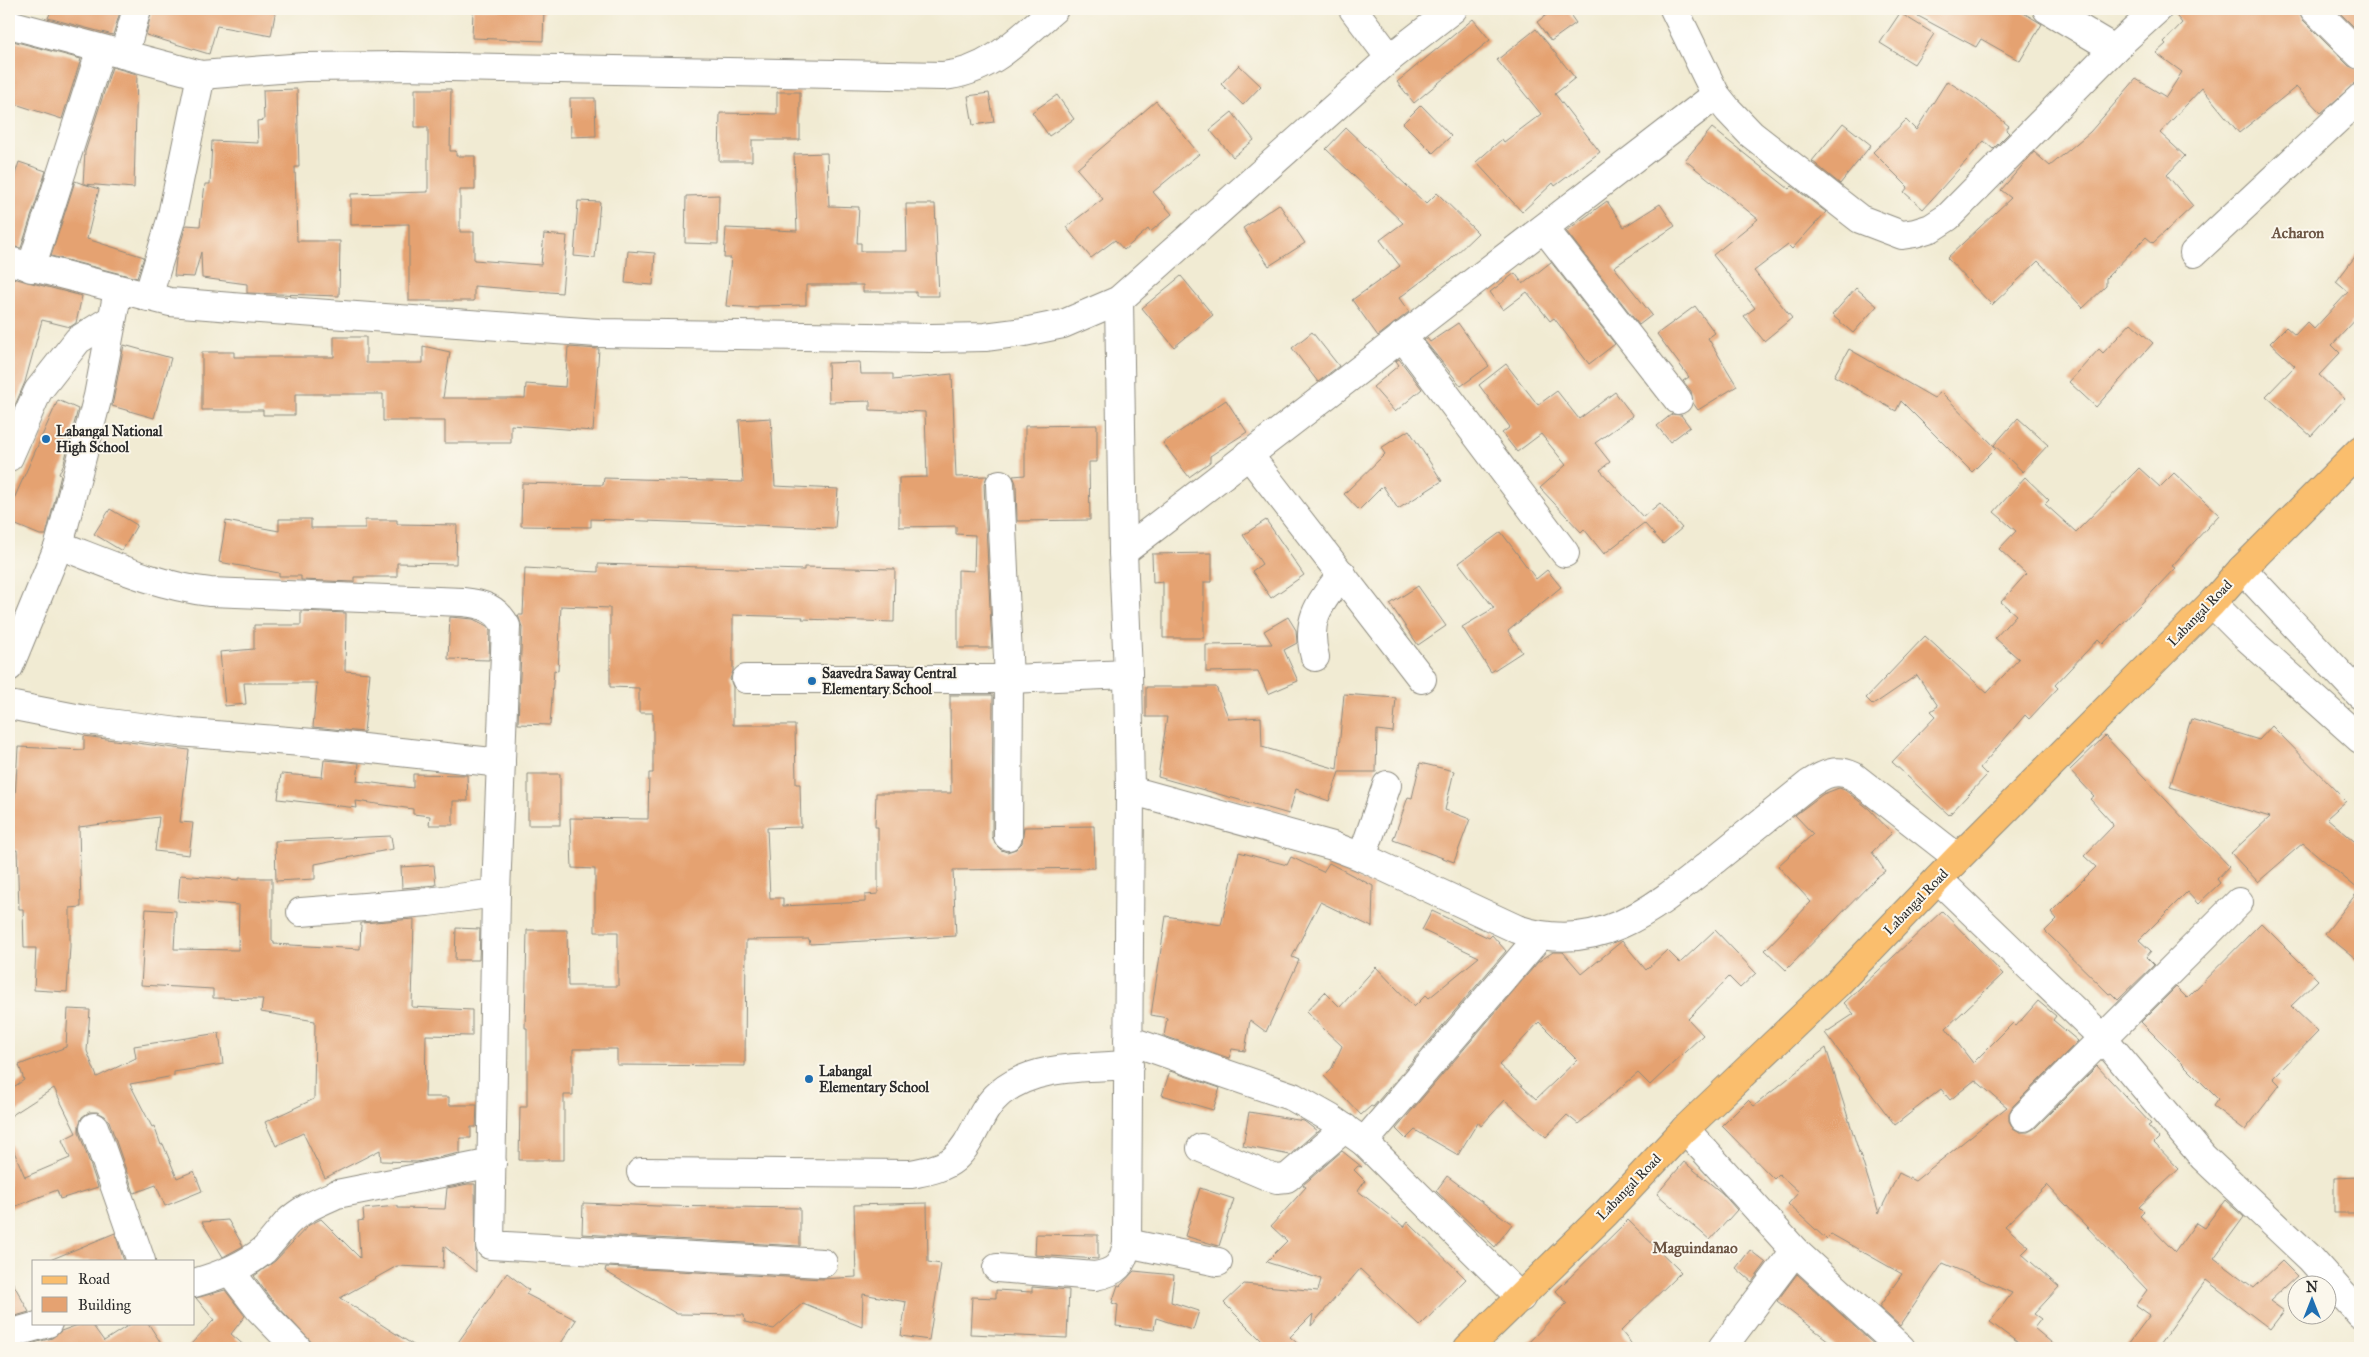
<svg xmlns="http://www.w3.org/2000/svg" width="2369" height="1357" viewBox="0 0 2369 1357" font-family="'IM FELL Great Primer',serif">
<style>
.building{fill:#e5a271;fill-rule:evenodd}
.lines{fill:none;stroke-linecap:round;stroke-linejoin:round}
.minor-casing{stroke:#8e8b7f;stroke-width:30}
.major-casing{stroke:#8e8b7f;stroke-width:30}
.minor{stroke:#fff;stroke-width:28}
.major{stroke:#fabe6d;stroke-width:28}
.poi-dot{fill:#1f6fb2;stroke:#fbf7ec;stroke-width:2}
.labels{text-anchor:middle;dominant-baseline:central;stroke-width:4;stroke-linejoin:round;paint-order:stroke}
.poi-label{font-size:14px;font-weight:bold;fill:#2b2b2b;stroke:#fbf7ec;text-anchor:start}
.street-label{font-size:14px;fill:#2b2b2b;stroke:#fbf7ec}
.neighbourhood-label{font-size:15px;font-weight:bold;fill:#6c5544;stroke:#fbf7ec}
</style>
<rect width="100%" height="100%" fill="#fbf7ec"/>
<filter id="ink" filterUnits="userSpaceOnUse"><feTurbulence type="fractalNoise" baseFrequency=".02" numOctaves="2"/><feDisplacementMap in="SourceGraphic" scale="10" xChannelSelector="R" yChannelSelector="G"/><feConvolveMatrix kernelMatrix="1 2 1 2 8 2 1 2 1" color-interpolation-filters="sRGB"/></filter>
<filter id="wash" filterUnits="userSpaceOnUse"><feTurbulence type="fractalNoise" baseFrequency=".0096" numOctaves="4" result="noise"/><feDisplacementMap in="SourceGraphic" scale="20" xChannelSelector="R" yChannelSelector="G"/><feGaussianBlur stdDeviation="1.12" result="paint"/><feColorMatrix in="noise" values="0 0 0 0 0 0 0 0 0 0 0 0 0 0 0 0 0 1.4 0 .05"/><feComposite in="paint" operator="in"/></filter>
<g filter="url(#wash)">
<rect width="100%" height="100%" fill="#f1ebd3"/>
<g id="blocks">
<g class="building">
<polygon points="52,9 121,9 113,35 48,18"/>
<polygon points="152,9 276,9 271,36 217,26 209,54 146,35"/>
<polygon points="473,9 544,9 543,41 472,38"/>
<polygon points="1554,9 1566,9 1576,23 1551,41 1537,22"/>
<polygon points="1905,9 2017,9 2042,24 2020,61 1981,39 1976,47"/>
<polygon points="2173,9 2299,9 2303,20 2349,66 2360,70 2360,79 2321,113 2296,87 2239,133 2202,88 2160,133 2185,156 2167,175 2193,206 2153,243 2146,237 2106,278 2106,286 2083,308 2038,261 1992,305 1947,258 2011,198 2001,190 2034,152 2050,166 2090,132 2136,79 2166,97 2182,72 2156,53 2166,44 2164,42 2182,23 2173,12"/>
<polygon points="2336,9 2360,9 2360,33"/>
<polygon points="1900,13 1934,34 1914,64 1880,43"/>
<polygon points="1473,19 1490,40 1414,103 1397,82"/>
<polygon points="1536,29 1575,78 1555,94 1600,152 1555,186 1553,183 1522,212 1476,162 1502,139 1504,142 1541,114 1497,60"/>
<polygon points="9,40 81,59 62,119 9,102"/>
<polygon points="1239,65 1261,86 1243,105 1221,84"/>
<polygon points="112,67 137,74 134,188 84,184 99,189 87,239 144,257 137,278 51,256 75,181 83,184 85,152"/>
<polygon points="1947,81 1977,100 2009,126 2006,130 2009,133 1993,149 1984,141 1923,209 1904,192 1908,187 1873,152 1906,120 1916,130"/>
<polygon points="297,89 299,167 295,167 297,241 340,241 339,296 247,293 247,284 202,278 201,252 194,277 174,276 176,259 186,225 200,226 205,184 210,184 212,141 258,143 257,121 264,120 263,90"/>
<polygon points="415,89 451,89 450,151 456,151 456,156 475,156 475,190 460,190 460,232 474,232 474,260 541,265 544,234 567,236 562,293 474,286 474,301 409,301 409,224 351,225 351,194 428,192 428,127 415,127"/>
<polygon points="777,92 800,92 800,140 752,140 752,161 719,161 720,113 777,114"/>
<polygon points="989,93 994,122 973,125 968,96"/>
<polygon points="1057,95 1074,119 1049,136 1032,112"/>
<polygon points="570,98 595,98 596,136 571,137"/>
<polygon points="1156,101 1199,154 1153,192 1172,214 1150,232 1148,229 1124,250 1115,240 1091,258 1066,227 1103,199 1077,169"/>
<polygon points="1421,105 1451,136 1433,153 1403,123"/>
<polygon points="1232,112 1254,140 1233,157 1210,130"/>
<polygon points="1843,123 1871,145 1840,184 1812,161"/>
<polygon points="1346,128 1426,204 1437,193 1478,233 1450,260 1399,298 1409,312 1378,336 1352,300 1400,266 1380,240 1403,223 1326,149"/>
<polygon points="1712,128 1789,189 1792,186 1826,212 1792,249 1788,245 1754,271 1792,318 1764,341 1744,316 1755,308 1713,255 1758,219 1685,160"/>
<polygon points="827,153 829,206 859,207 857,243 861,243 861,251 907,251 906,204 935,204 939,296 916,296 916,292 863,292 863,285 806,285 806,305 758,306 758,308 726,306 731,258 724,258 726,228 797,231 794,154"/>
<polygon points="19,162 46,171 21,248 9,246 9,193"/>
<polygon points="719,195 718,244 685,243 686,196"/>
<polygon points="578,201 600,202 595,258 574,256"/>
<polygon points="1607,201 1624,227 1660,204 1675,226 1614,267 1652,315 1639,325 1566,231"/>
<polygon points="1279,204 1305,243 1269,266 1243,228"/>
<polygon points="2360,250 2360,315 2332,345 2340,353 2319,375 2345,399 2311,436 2266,396 2295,366 2270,343 2286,327 2295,335 2307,322 2314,329 2348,292 2336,282"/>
<polygon points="628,251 655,253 653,285 625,283"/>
<polygon points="1551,262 1615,344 1589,364 1554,318 1550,321 1527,292 1503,310 1490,292 1515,273 1523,284"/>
<polygon points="1181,276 1213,315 1174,347 1142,308"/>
<polygon points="9,277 82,296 76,323 70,327 42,320 25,382 10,417"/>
<polygon points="1856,288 1877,306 1853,333 1832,315"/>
<polygon points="1695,306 1715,333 1708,338 1737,386 1698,410 1693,403 1691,391 1683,381 1689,377 1657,334"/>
<polygon points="1458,323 1489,366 1461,386 1424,340 1427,338 1430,342"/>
<polygon points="2131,323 2153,343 2096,407 2069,382 2099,349 2103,353"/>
<polygon points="1312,332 1339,366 1318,382 1292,348"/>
<polygon points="334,337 366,337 366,363 423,363 423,346 450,352 443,398 525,398 526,384 565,387 568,347 599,349 593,431 511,425 511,443 445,443 445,421 383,421 383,394 295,394 295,415 263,415 263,410 202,410 202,352 234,352 234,357 334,357"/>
<polygon points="124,345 171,358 154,418 112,406"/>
<polygon points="1849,349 1934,398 1941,392 1996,448 1972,472 1901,401 1896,411 1834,376"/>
<polygon points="1399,359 1422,389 1395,412 1373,387 1399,365 1396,361"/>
<polygon points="860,362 861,374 893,374 893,380 952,374 956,477 987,476 984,485 992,648 958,648 958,570 974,571 975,535 956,534 956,526 899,527 899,478 927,477 925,412 870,410 870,401 829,402 828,363"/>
<polygon points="1506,364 1538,405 1557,391 1579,419 1615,392 1633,416 1595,443 1610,462 1600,470 1643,517 1660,503 1682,528 1663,544 1644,523 1604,554 1584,529 1581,532 1540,488 1566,465 1541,434 1517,452 1502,433 1510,427 1479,385"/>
<polygon points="58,400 78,409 64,463 59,474 61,475 46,535 40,535 9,522 9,510"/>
<polygon points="1226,400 1247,432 1210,456 1210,462 1189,477 1163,443"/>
<polygon points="1672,414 1681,415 1690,427 1670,442 1657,426"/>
<polygon points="771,418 775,486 838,489 835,528 591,519 591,527 521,526 522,483 603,485 604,478 743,482 739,420"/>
<polygon points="2018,418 2048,445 2023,472 1994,445"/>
<polygon points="1097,425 1097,462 1089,462 1090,520 1017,521 1016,483 1013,476 1025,475 1025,426"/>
<polygon points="1409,430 1442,481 1398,509 1383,486 1359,510 1344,494 1385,454 1381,448"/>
<polygon points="2139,468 2160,487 2174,473 2219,515 2172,566 2175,568 2103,644 2098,639 2055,685 2058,688 2029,719 2025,715 1980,768 1987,775 1949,815 1892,762 1936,716 1931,711 1938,706 1917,675 1873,705 1866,698 1925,636 1987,693 2019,659 1995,638 2016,615 2001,602 2026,574 1999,549 2016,531 1994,512 2025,477 2049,500 2045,504 2076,532"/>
<polygon points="110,509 137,525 122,551 94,534"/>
<polygon points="279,519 311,519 311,528 365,528 365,520 397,520 397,524 457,525 456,564 397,563 397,577 354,577 354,582 301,580 301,576 279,576 279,573 219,562 226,521 279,531"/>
<polygon points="1266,520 1304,575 1271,598 1252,571 1262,564 1243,535"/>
<polygon points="1501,532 1536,579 1547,570 1561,587 1508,631 1522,652 1491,672 1462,627 1494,608 1459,563"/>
<polygon points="1212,553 1212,582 1204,582 1204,638 1163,638 1163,582 1153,583 1152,554"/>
<polygon points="598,564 804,570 804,567 895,569 894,622 802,619 803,617 733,615 733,671 730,679 733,687 733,725 795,725 796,784 800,784 801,827 767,828 770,898 783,898 783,906 865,902 865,895 878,894 878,827 875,827 876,793 951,793 950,695 993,695 992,836 995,844 1001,850 1007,852 1016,849 1022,843 1024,827 1094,826 1095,868 953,870 956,936 810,944 809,939 746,940 745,1066 617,1065 617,1049 573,1049 573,1095 564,1095 564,1160 519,1160 520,1107 527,1107 527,1028 525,1028 527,930 567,930 568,986 618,986 618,932 595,932 595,869 572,868 570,818 648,819 649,773 653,773 653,713 639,713 639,688 610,687 610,608 561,606 558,671 554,670 550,725 518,724 522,627 518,615 523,615 525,568 598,572"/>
<polygon points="1418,586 1446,626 1418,645 1390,604"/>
<polygon points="301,611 346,613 345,671 370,673 364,732 313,727 317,683 244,683 246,704 225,706 220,652 254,649 254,625 301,625"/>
<polygon points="450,617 473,619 487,626 490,630 489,660 448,659"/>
<polygon points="1288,617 1296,630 1297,643 1284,650 1298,681 1268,694 1258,671 1206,672 1206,645 1272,644 1264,631"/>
<polygon points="1146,687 1216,687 1229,719 1261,717 1262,747 1337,769 1344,694 1396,698 1393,732 1377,730 1376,772 1339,772 1329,801 1296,789 1289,814 1158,777 1167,717 1146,717"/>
<polygon points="2191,719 2259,740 2272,726 2346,801 2327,818 2360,846 2360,962 2325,934 2359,890 2303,843 2258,882 2231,853 2270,817 2170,787"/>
<polygon points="84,736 189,750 180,822 193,823 189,855 155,851 159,817 79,827 81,907 70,908 70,947 67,992 34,990 36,948 24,948 23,909 19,909 17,850 9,851 9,798 15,798 18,747 84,750"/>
<polygon points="2105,736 2229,866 2217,879 2220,883 2198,904 2187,892 2139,940 2151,951 2146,957 2154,965 2118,1000 2111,993 2109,994 2045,931 2057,919 2051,912 2096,867 2084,856 2113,826 2112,823 2090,799 2094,796 2070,770"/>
<polygon points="324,760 359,763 357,781 413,788 413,774 467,775 468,801 453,801 453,825 429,825 430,816 413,814 413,809 356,801 357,808 278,799 281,774 322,777"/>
<polygon points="1420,763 1454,771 1445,810 1470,819 1454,862 1393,840 1408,797 1412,798"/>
<rect x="528" y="774" width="32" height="51"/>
<polygon points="1839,788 1845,790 1869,809 1892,833 1872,852 1885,871 1877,877 1786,970 1765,950 1811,902 1778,866 1813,834 1795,815 1823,794"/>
<polygon points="391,836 393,849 315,864 315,879 276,881 275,841"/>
<polygon points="1239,852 1287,865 1291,857 1323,872 1329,863 1373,886 1372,927 1320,902 1292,957 1299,960 1266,1032 1250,1020 1245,1051 1232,1049 1229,1058 1164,1036 1167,1018 1151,1015 1166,916 1221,925"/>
<polygon points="434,865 436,885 402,888 401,867"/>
<polygon points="180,875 239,880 239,878 272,878 272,941 274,941 274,944 360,949 361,923 414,919 412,1007 472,1010 472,1036 426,1035 425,1097 449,1097 449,1105 477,1105 476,1127 471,1127 471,1138 460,1138 460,1153 417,1162 381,1161 380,1150 325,1178 303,1133 276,1146 265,1122 314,1099 315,1021 261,1012 263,999 213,998 213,989 141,985 146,909 176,911 174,949 238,950 239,905 178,901"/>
<polygon points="1432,911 1489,938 1492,935 1506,951 1373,1107 1371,1106 1361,1115 1324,1076 1332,1068 1342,1046 1306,1012 1325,992 1340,1007 1376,967 1414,1007 1426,995 1429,998 1479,957 1422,930"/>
<polygon points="1942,911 2003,974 1946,1028 1973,1063 2013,1023 2016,1026 2038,1001 2056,1016 2053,1020 2078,1041 2013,1106 2009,1113 2009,1121 2013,1128 2020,1132 2028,1132 2035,1128 2097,1066 2151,1124 2148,1126 2159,1138 2154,1143 2179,1169 2139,1207 2144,1212 2140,1216 2175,1252 2196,1223 2204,1228 2225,1200 2244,1217 2214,1258 2254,1288 2282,1261 2297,1276 2270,1301 2284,1311 2270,1329 2206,1280 2157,1348 2125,1348 2150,1315 2136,1305 2147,1290 2047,1185 2005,1226 2029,1247 2022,1254 2059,1287 2034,1314 2041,1319 2034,1328 2058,1348 2025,1348 1990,1322 2012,1293 1943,1263 1900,1326 1879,1307 1902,1274 1831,1234 1826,1239 1788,1204 1799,1192 1779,1174 1774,1179 1722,1126 1748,1100 1754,1106 1826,1048 1859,1152 1858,1153 1860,1154 1879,1213 1899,1173 1915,1181 2007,1107 1975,1080 1950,1100 1941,1089 1895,1125 1825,1033 1854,1014 1844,1003"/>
<polygon points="2261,923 2318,980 2291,1006 2318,1032 2273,1078 2280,1085 2245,1130 2213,1106 2218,1099 2141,1022 2176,987 2187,998"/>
<polygon points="456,928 480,929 479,960 455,960"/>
<path d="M1715,930l41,43 -16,15 -11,-11 -41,42 15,16 -53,50 -12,-12 -60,51 -11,-9 -21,22 -41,-37 -24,26 -3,-4 -20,33 -43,-25 -9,9 -10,-10 142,-167 15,-10h10l19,22 40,-33 24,29 21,-20 13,13zM1539,1022l38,38 -41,39 -37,-34z"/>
<polygon points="68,1009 90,1010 87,1051 97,1077 136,1058 134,1046 219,1033 223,1064 174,1072 174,1076 130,1084 152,1127 154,1126 161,1145 163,1144 177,1178 194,1171 202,1191 165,1206 156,1185 134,1193 109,1121 105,1116 97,1112 89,1112 82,1117 79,1125 79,1132 98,1187 60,1199 57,1190 9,1209 9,1140 25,1177 70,1158 62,1140 76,1133 54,1088 9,1117 9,1090 24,1080 19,1065 66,1047"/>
<polygon points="1170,1071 1220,1088 1213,1110 1162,1095"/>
<polygon points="1249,1112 1304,1121 1317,1131 1290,1155 1243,1146"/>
<polygon points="1342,1151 1362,1167 1358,1166 1354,1170 1365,1181 1358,1191 1404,1227 1408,1222 1466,1279 1420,1326 1360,1269 1311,1326 1313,1314 1290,1337 1303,1348 1269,1348 1224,1303 1244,1284 1318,1291 1321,1279 1266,1262 1287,1241 1271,1226 1306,1187 1303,1185"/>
<polygon points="1684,1162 1722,1193 1737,1210 1710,1240 1657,1194"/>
<polygon points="1447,1176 1512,1224 1495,1247 1436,1191"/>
<polygon points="2360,1177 2360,1213 2334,1213 2334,1178"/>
<polygon points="468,1184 475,1184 476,1272 444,1246 443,1268 397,1266 340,1298 418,1348 317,1348 271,1299 254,1276 275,1261 309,1225 321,1219 360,1258 358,1221 364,1220 363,1209 398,1206 398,1208 445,1209 447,1188"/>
<polygon points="1200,1188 1234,1199 1219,1246 1185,1236"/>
<polygon points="583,1203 657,1206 800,1208 800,1246 582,1234"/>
<polygon points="927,1203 928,1262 941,1264 929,1340 901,1336 906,1302 863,1294 862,1327 803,1303 774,1329 745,1322 744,1315 677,1314 605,1271 606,1267 822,1279 856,1277 854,1205"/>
<polygon points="228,1220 243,1246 223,1257 202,1222"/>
<polygon points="1628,1220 1681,1272 1621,1331 1635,1348 1523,1348 1567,1303 1556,1291"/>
<polygon points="115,1233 124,1261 50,1261 50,1260"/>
<polygon points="1036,1234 1098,1235 1098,1259 1035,1255"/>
<polygon points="1750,1250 1766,1263 1752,1282 1736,1268"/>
<polygon points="1134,1271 1174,1275 1171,1302 1199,1311 1193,1330 1156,1318 1154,1330 1116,1326 1118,1305 1112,1303 1118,1285 1120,1286"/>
<polygon points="507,1273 529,1290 526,1294 576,1320 558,1348 454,1348"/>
<polygon points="1797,1274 1878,1348 1838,1348 1777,1301"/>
<polygon points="9,1276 29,1312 9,1318"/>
<polygon points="1032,1287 1069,1290 1067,1338 970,1334 972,1297 996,1298 996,1290 1032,1292"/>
<polygon points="225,1290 245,1316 231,1334 247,1348 187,1348 214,1320 196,1298"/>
<polygon points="83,1323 91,1323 104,1341 132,1323 148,1323 164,1348 16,1348 52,1338 61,1331"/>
</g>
</g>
</g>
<g filter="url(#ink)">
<use href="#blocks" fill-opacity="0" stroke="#8e8b7f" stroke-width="1"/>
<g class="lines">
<g class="minor-casing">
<g id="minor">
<polyline points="1353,9 1390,58"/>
<polyline points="1674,9 1706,75 1716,95 1728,110 1751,134 1860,219 1902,235 1915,233 1931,228 1948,217 2114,49 2158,9"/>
<polyline points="2047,9 2114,49"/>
<polyline points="2314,9 2360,55"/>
<path d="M9,24l192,51 104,-8 94,-1 544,10c47,-4 77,-38 111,-67"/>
<polyline points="124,54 137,9"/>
<polyline points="1544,228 1678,400"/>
<polyline points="2194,253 2360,98"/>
<polyline points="9,261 170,302 244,308 598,333 932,338 985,337 1024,332 1063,324 1119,300 1390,58 1453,9"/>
<polyline points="31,268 101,49"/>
<polyline points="148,297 171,220 201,75"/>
<polyline points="1402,336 1565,553"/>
<polyline points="1248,454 1422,679"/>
<polyline points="9,457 38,391 78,340 112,319"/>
<polyline points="1000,484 1009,679 1008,836"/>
<path d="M59,545c50,19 98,41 151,47l253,10c20,2 33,6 43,24l-10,267 -6,352 333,18"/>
<polyline points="1123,552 1716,95"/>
<polyline points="2242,569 2360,695"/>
<polyline points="2212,603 2244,635 2360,739"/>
<path d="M1315,657c-10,-38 5,-54 27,-83"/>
<polyline points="9,667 59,545 98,396 118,290"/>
<polyline points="746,679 1009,679 1128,674"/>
<polyline points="9,705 86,720 178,732 326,744 501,763"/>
<path d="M1130,790l203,56 29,11 155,72c83,28 140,-23 200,-71 31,-25 61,-49 92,-74 15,-10 27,-16 44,-8l105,82"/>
<polyline points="1362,857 1387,785"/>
<polyline points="1938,879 2103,1038 2203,1157 2310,1258 2360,1314"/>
<polyline points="301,912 428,902 496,893"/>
<polyline points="1128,1040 1293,1097 1330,1118 1364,1142 1521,1298"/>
<polyline points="2024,1117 2239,902"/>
<polyline points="94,1127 141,1261"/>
<polyline points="1685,1129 1795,1251 1901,1348"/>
<polyline points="1364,1142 1539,937"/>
<polyline points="1201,1148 1267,1176 1277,1179 1287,1178 1345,1128"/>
<path d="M641,1172l270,2c14,-3 31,-5 43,-15 21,-18 24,-48 46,-66 35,-29 87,-25 129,-28"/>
<polyline points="1127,1243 1218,1262"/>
<path d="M997,1268l98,8c22,-4 28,-11 32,-33l3,-453 -2,-116 -5,-122 -4,-252"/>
<polyline points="230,1271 259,1309 297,1348"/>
<path d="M194,1283c25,-7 50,-16 70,-33 8,-8 15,-18 23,-27 14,-14 32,-21 50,-29l155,-31"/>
<polyline points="9,1334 48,1323"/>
<polyline points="1722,1348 1795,1251"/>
</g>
</g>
<g class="major-casing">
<polyline id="major" points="1468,1348 1606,1213 1685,1129 1836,985 1958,858 2212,603 2242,569 2360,450"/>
</g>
<use href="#minor" class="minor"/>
<use href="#major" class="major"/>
</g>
</g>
<g class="poi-dot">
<circle cx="46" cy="439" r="5"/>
<circle cx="812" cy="681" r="5"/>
<circle cx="809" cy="1079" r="5"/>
</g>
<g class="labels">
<g class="poi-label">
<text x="56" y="431">Labangal National<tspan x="56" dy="16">High School</tspan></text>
<text x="822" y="673">Saavedra Saway Central<tspan x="822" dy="16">Elementary School</tspan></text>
<text x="819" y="1071">Labangal<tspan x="819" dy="16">Elementary School</tspan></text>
</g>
<g class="street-label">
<text transform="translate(2200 613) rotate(-46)">Labangal Road</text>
<text transform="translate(1916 902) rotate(-46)">Labangal Road</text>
<text transform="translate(1629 1187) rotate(-46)">Labangal Road</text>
</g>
<g class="neighbourhood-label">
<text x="2298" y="233">Acharon</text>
<text x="1695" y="1248">Maguindanao</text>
</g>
</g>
<rect width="2369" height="1357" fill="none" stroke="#fbf7ec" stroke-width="30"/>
<rect x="32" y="1260" width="162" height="65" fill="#fbf7ec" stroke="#a8a59f"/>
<rect x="42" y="1276" width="25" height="8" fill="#fabe6d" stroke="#a8a59f"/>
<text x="78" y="1284" font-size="15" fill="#2b2b2b">Road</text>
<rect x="42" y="1297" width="25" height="15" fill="#e5a271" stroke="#a8a59f"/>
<text x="78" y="1310" font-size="15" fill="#2b2b2b">Building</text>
<g transform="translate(2312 1300)"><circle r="24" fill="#fbf7ec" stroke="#a8a59f"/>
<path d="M0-4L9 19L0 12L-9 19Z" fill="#1f6fb2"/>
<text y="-8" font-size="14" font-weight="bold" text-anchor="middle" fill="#2b2b2b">N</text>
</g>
</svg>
